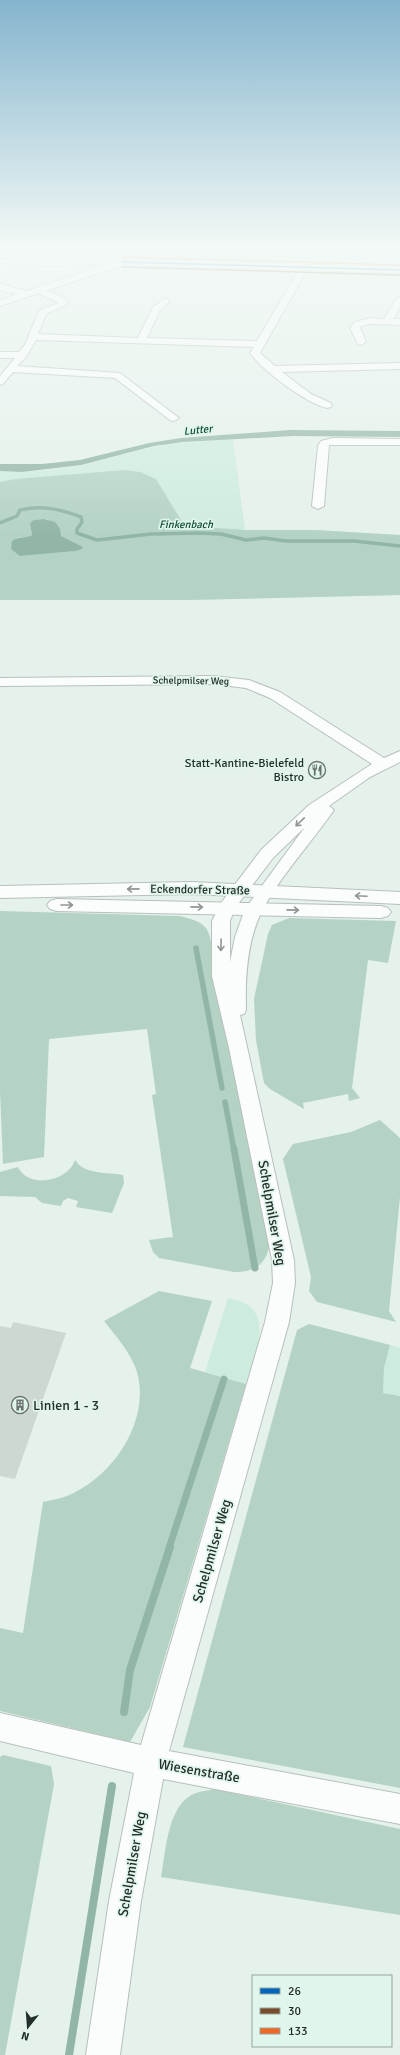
<svg xmlns="http://www.w3.org/2000/svg" width="400" height="2055" viewBox="0 0 400 2055" font-family="Signika,sans-serif">
<style>
.green{fill:#ceecde}
.forest{fill:#b4d3c5;fill-rule:evenodd}
.water{fill:#92b6a6}
.lines{fill:none;stroke-linecap:round;stroke-linejoin:round}
.stream-far3{stroke:#92b6a6;stroke-width:3.5}
.stream-far2{stroke:#92b6a6;stroke-width:5.5}
.stream-far1{stroke:#92b6a6;stroke-width:7}
.stream{stroke:#92b6a6;stroke-width:8}
.building{fill:#ced8d3}
.minor-casing{stroke:#b7c0bc;stroke-width:2}
.major-casing{stroke:#b7c0bc;stroke-width:2}
.minor{fill:#fbfdfc;fill-rule:evenodd}
.major{fill:#fbfdfc;fill-rule:evenodd}
.bus-1-casing{stroke:#e0f6ec;stroke-width:3}
.bus-2-casing{stroke:#e0f6ec;stroke-width:3}
.bus-3-casing{stroke:#e0f6ec;stroke-width:3}
.bus-1{stroke:#0065bd;stroke-width:1.5}
.bus-2{stroke:#7a4b2a;stroke-width:1.5}
.bus-3{stroke:#f26522;stroke-width:1.5}
.oneway{stroke:#909693}
.labels{text-anchor:middle;dominant-baseline:central;stroke-width:3.5;stroke-linejoin:round;paint-order:stroke}
.far-street-label{font-size:10px;fill:#252e2a;stroke:#e0f6ec}
.far-water-label{font-size:11px;font-style:italic;fill:#114d39;stroke:#e0f6ec}
.poi-label{font-size:12px;fill:#252e2a;stroke:#e0f6ec;text-anchor:end}
.street-label{font-size:12px;fill:#252e2a;stroke:#e0f6ec}
.near-street-label{font-size:14px;fill:#252e2a;stroke:#e0f6ec}
.near-poi-label{font-size:14px;fill:#252e2a;stroke:#e0f6ec;text-anchor:start}
</style>
<rect width="100%" height="100%" fill="#e5f1eb"/>
<g class="green">
<polygon points="347,249 400,249 400,253 346,250"/>
<polygon points="233,439 245,530 315,530 400,535 400,595 188,600 0,600 0,471 22,472 48,470 81,465 166,444"/>
<path d="M228,1298c7,2 15,3 21,8 22,16 3,56 -3,78l-41,-12z"/>
<polygon points="390,1345 400,1348 400,1396 383,1393 384,1368"/>
</g>
<g class="forest">
<path d="M125,470l15,2 16,7 31,51 14,-3 44,3h70l85,5v60l-212,5h-188v-118l16,-3zM39,519h8l12,12 2,5 21,13 -6,2 -56,5 -4,-18 13,-1 3,-3 -1,-4z"/>
<path d="M0,911l179,5c8,2 20,4 26,11 9,10 8,40 9,53l56,262c-3,22 -14,30 -36,30l-75,-14 -6,-6 -4,-12 24,-3 -21,-142 4,-1 -9,-65 -98,10 -5,118 -41,7 -3,-73z"/>
<polygon points="289,918 396,921 388,963 368,960 352,1088 360,1098 349,1101 348,1094 303,1103 304,1109 270,1089 264,1083 256,1040 254,999 268,934 272,925"/>
<polygon points="380,1120 400,1138 400,1197 389,1311 396,1322 317,1302 309,1291 311,1277 283,1159 293,1144 351,1132"/>
<path d="M75,1160c9,15 33,12 48,15l1,8 -12,30 -36,-6 2,-6 -10,-3 -5,3 -2,5 -19,-3 -7,-6 -35,-1v-24l18,-5c10,22 50,15 57,-7z"/>
<path d="M159,1291l53,10 -22,67 56,16 -96,323 -20,35 -130,-31v-83l23,5 20,-131c7,-2 16,-3 24,-6 45,-18 84,-74 70,-124 -6,-19 -21,-36 -33,-51z"/>
<polygon points="309,1324 390,1345 384,1368 383,1393 400,1396 400,1788 183,1747 297,1330"/>
<polygon points="3,1755 51,1766 54,1784 5,2055 0,2055 0,1757"/>
<path d="M214,1789l186,40v86l-239,-38c5,-25 6,-74 35,-84 5,-2 12,-2 18,-4z"/>
</g>
<g class="water">
<polygon points="290,430 400,431 400,437 293,436 183,442 154,446 81,465 22,472 0,471 0,464 42,464 80,460 149,443 181,438"/>
<path d="M44,519l11,3 5,7 1,7 22,11 -1,2 -6,2 -56,5 -9,-7 1,-8c6,-5 14,-2 20,-6l-2,-12 4,-3z"/>
</g>
<g class="lines">
<path class="stream-far3" d="M0,523l17,-7 3,-6c22,-5 40,-1 61,7l1,5 -5,7v4l20,7 54,-6 48,-1 22,1 25,6 18,-2 22,3h68l46,5"/>
<g class="stream-far2">
<polyline points="196,948 222,1088"/>
<polyline points="225,1102 234,1150"/>
</g>
<g class="stream-far1">
<polyline points="234,1149 255,1268"/>
<polyline points="169,1548 224,1379"/>
</g>
<g class="stream">
<polyline points="124,1712 130,1670 170,1547"/>
<polyline points="69,2055 112,1786"/>
</g>
</g>
<polygon class="building" points="13,1322 66,1333 15,1479 0,1476 0,1326 11,1328"/>
<g class="lines">
<g class="minor-casing">
<g id="minor">
<polygon points="161,249 172,249 122,264 47,266 0,263 0,259 47,262 122,260"/>
<polygon points="339,249 347,249 340,267 336,269 332,267"/>
<path d="M302,264l7,2 -49,87 15,13 125,-3v6l-118,3 29,22 20,9 1,2 -1,2 -4,1c-21,-5 -64,-37 -77,-55l4,-6 -218,-7 -10,17 -9,9 103,7 59,45 -5,3 -4,-1 -55,-42 -102,-6 -10,12 -3,1v-9l15,-18h-15v-6h19l6,-7 13,-32 4,-4 17,-6 -24,-11v-4h6l25,11 2,5 -20,9 -3,3 -7,18 100,4 15,-31 13,-9 4,3 -10,9 -13,28 110,3z"/>
<polygon points="0,284 30,292 31,294 27,297 0,290"/>
<polygon points="400,297 400,307 393,319 400,319 400,325 371,324 361,326 360,328 366,342 361,345 358,344 350,328 355,322 371,318 384,319 397,298"/>
<polygon points="333,438 400,439 400,445 329,445 324,506 318,509 312,506 318,446 321,441"/>
<path d="M213,676l36,4 31,12 104,66 16,-7v11l-30,15 -41,29 5,4c-22,32 -53,65 -71,99 -16,30 -18,68 -17,101l-2,4 -4,1 54,245 1,23 -6,39 -120,429 231,43v30l-237,-45 -22,122 -21,154h-34l23,-154 25,-128 -134,-32v-28l141,32 124,-423 8,-39 -1,-23 -43,-212 -17,-72v-55l9,-18 40,-53 48,-45 63,-41 -102,-66 -24,-10 -33,-4 -213,2v-8zM305,827l-60,82 -10,28 -5,25v-41l5,-13 38,-50z"/>
</g>
</g>
<g class="major-casing">
<g id="major">
<polygon points="122,259 400,267 400,273 123,265 0,306 0,300"/>
<polygon points="191,882 400,892 400,904 191,894 0,898 0,886"/>
<polygon points="57,899 381,906 388,908 391,912 388,916 381,918 57,911 50,909 47,905 50,901"/>
</g>
</g>
<use href="#minor" class="minor"/>
<use href="#major" class="major"/>
<g class="bus-1-casing">
<polyline id="bus-1" points="122,262 400,270"/>
</g>
<g class="bus-2-casing">
<polyline id="bus-2" points="122,267 400,275"/>
</g>
<g class="bus-3-casing">
<polyline id="bus-3" points="122,257 400,265"/>
</g>
<use href="#bus-1" class="bus-1"/>
<use href="#bus-2" class="bus-2"/>
<use href="#bus-3" class="bus-3"/>
</g>
<defs><path id="oneway-shaft" d="M-6 0H5M1.5-3L5.5 0L1.5 3" fill="none" stroke-width="1.6" stroke-linecap="round" stroke-linejoin="round"/></defs>
<g class="oneway">
<use href="#oneway-shaft" transform="translate(300 822) rotate(136)"/>
<use href="#oneway-shaft" transform="translate(133 889) rotate(179)"/>
<use href="#oneway-shaft" transform="translate(361 896) rotate(-177)"/>
<use href="#oneway-shaft" transform="translate(67 905)"/>
<use href="#oneway-shaft" transform="translate(197 907) rotate(1)"/>
<use href="#oneway-shaft" transform="translate(293 910) rotate(1)"/>
<use href="#oneway-shaft" transform="translate(221 945) rotate(91)"/>
</g>
<linearGradient id="sky" x2="0" y2="1"><stop stop-color="#85b5ce"/><stop offset="0.46" stop-color="#f3f9f6"/><stop offset="1" stop-color="#f3f9f6" stop-opacity="0"/></linearGradient>
<rect width="400" height="536" fill="url(#sky)"/>
<defs>
<g id="restaurant-ring" transform="scale(0.9)"><circle r="9.5" fill="#e0f6ec" stroke="#68726e" stroke-width="1.5"/><path d="M-5-6h1v4h1v-4h1v4h1v-4h1v5L-1.5 .5V6h-2V.5L-5-1ZM5-6V6H3V1.5H1.5Q1.5-4 5-6Z" fill="#68726e"/></g>
<g id="building-ring" transform="scale(0.9)"><circle r="9.5" fill="#e0f6ec" stroke="#68726e" stroke-width="1.5"/><path d="M-4-6H4V6H1V3H-1V6H-4ZM-2.5-4.3h1.7v1.8h-1.7ZM.8-4.3h1.7v1.8H.8ZM-2.5-1h1.7V.8h-1.7ZM.8-1h1.7V.8H.8Z" fill="#68726e"/></g>
</defs>
<g fill-rule="evenodd">
<use href="#restaurant-ring" x="317" y="770"/>
<use href="#building-ring" x="20" y="1405"/>
</g>
<g class="labels">
<g class="far-street-label">
<text transform="translate(191 681) rotate(1)">Schelpmilser Weg</text>
</g>
<g class="far-water-label">
<text transform="translate(198 430) rotate(-6)">Lutter</text>
<text x="186" y="524">Finkenbach</text>
</g>
<g class="poi-label">
<text x="304" y="763">Statt-Kantine-Bielefeld<tspan x="304" dy="14">Bistro</tspan></text>
</g>
<g class="street-label">
<text transform="translate(200 890) rotate(1)">Eckendorfer Straße</text>
</g>
<g class="near-street-label">
<text transform="translate(272 1213) rotate(80)">Schelpmilser Weg</text>
<text transform="translate(212 1551) rotate(-74)">Schelpmilser Weg</text>
<text transform="translate(199 1771) rotate(10)">Wiesenstraße</text>
<text transform="translate(132 1864) rotate(-80)">Schelpmilser Weg</text>
</g>
<g class="near-poi-label">
<text x="33" y="1405">Linien 1 - 3</text>
</g>
</g>
<rect x="252" y="1975" width="140" height="72" fill="#e0f6ec" stroke="#95a69e"/>
<rect x="260" y="1988" width="20" height="6" fill="#0065bd" stroke="#95a69e"/>
<text x="288" y="1995" font-size="12" fill="#252e2a">26</text>
<rect x="260" y="2008" width="20" height="6" fill="#7a4b2a" stroke="#95a69e"/>
<text x="288" y="2015" font-size="12" fill="#252e2a">30</text>
<rect x="260" y="2028" width="20" height="6" fill="#f26522" stroke="#95a69e"/>
<text x="288" y="2035" font-size="12" fill="#252e2a">133</text>
<g transform="translate(28 2027) rotate(197)" stroke="#e0f6ec" stroke-width="3" paint-order="stroke">
<path d="M0-3L7 15L0 10L-7 15Z" fill="#252e2a"/>
<text y="-6" font-size="11" font-weight="bold" text-anchor="middle" fill="#252e2a">N</text>
</g>
</svg>
